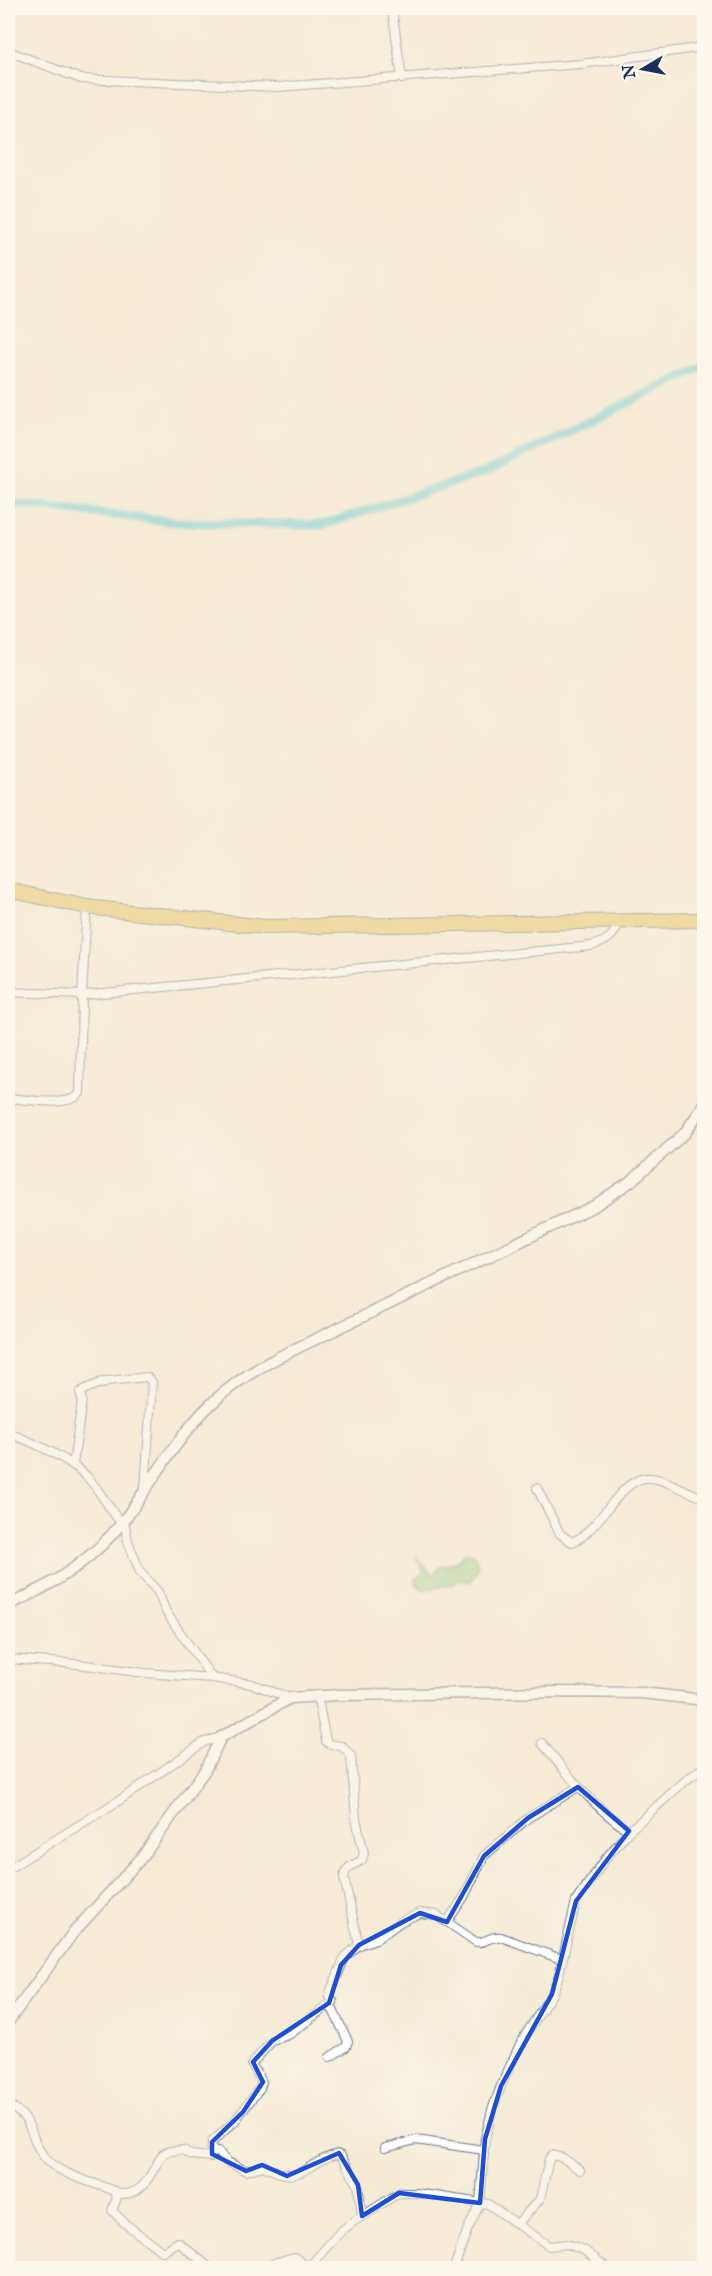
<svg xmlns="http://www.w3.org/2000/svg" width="712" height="2276" viewBox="0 0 712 2276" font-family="'IM FELL English',serif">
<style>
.green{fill:#89c87f;stroke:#527c6e;stroke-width:1.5}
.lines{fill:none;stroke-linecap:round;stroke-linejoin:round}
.canal{stroke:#5ecad7;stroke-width:9}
.minor-casing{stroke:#677188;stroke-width:10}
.tertiary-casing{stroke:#677188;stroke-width:13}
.trunk-casing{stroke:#677188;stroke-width:16}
.minor{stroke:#fff;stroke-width:8}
.tertiary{stroke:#fff;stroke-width:10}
.trunk{stroke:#e9c769;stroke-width:14}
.marked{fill:none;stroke:#1d4ed8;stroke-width:4.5;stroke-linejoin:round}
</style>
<rect width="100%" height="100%" fill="#fbf7ec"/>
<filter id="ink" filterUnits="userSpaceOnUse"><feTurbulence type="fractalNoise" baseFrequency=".0167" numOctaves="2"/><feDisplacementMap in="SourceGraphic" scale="12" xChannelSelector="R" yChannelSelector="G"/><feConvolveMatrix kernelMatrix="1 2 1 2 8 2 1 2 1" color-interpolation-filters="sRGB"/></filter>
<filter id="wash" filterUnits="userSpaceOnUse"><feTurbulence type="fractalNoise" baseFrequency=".008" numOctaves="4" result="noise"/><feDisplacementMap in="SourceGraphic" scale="24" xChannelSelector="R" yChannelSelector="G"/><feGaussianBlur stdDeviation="1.35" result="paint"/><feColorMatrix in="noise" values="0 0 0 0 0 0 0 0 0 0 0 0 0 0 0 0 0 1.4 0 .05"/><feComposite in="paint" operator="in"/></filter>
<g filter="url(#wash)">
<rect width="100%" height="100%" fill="#f5ebd5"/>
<path class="green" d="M466,1552l8,2c6,13 5,18 -5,28l-10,-2 -4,4 -31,6 -8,-6 -1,-5 9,-6 -8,-17c4,8 12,10 15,18l4,-1 5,-6c10,-2 20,-6 26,-15z"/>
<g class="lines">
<polyline class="canal" points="8,503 174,522 322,525 486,472 704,366"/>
</g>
</g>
<g filter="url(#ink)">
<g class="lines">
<g class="minor-casing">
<g id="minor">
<polyline points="392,8 402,79"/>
<polyline points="8,51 81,79 278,87 581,64 704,47"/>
<path d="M8,992l74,3 509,-49c16,-4 24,-10 29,-26"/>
<path d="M8,1098c17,1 63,10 72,-5l2,-98 5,-88"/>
<path d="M8,1433c23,8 64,27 80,45 13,14 21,31 33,45"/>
<path d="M73,1465l9,-65 -2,-7c6,-7 16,-6 21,-11l2,2 4,-3 40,-4 5,5 -7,107"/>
<path d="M537,1488l23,46 12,8c28,-10 49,-68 79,-64 19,2 36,15 53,20"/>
<polyline points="124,1520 128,1541 140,1572 158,1592 166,1612 212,1678"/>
<polyline points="8,1659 78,1664 145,1673 212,1678 252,1684 290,1698"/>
<path d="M317,1695l9,46 3,3 13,2 9,10 5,63 8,34 -2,7c-9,6 -17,6 -18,18l15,67"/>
<polyline points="699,1699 704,1714"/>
<path d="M542,1743c27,33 51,64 87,88"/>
<polyline points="8,1869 123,1798 204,1742 221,1737"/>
<polyline points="447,1922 464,1897 484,1856 528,1818 578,1787"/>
<path d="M330,2057l16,-10 2,-6 -17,-35 2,-4 -3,-5 1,-7 14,-33 14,-12 19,-7 24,-17 18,-8 17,2 39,27c10,2 13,-7 25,-5l60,22"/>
<path d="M8,2105c29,16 19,30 36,52 13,17 51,26 71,34l5,3c25,2 31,-23 43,-40l6,-3 15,-1 7,5 20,2 1,-15 22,-20 26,-34 2,-6 -10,-17 1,-3 19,-21 18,-7 43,-32"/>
<polyline points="385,2148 416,2140 484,2150"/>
<path d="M212,2154l6,-3 8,10 20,10 17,-5c41,21 38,-2 74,-12l4,2 17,29 4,31"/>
<path d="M115,2191l2,7 -5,12c13,17 33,27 49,41h3l14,-9 32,26"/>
<polyline points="517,2224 540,2199 549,2159 552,2155 563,2158 580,2170"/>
<polyline points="268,2268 274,2263 294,2257 308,2267"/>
<polyline points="308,2268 340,2232 353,2222 399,2193 416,2193 488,2204 549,2246 567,2244 584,2250 607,2268"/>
<polyline points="454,2268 467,2231 480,2203 485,2139 492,2110 501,2086 522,2040 552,1994 559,1975 576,1901 607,1857 629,1831 685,1781 704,1767"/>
</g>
</g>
<g class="tertiary-casing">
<g id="tertiary">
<path d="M8,1605c44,-19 87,-47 117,-86 28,-38 52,-82 86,-115 23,-22 51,-39 80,-53l303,-145 37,-25 54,-48 19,-28"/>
<polyline points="8,2022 73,1933 143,1856 205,1770 221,1737 290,1698 339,1695 559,1692 642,1693 704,1700"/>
</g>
</g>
<g class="trunk-casing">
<polyline id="trunk" points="8,890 87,907 265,927 704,920"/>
</g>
<use href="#minor" class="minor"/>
<use href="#tertiary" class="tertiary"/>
<use href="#trunk" class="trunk"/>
</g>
</g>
<path d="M0 0H712V2276H0ZM578,1787l51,44 -53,70 -24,93 -51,92 -16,53 -5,64 -81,-10 -37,23 -4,-31 -19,-32 -52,23 -25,-11 -16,6 -34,-17v-12l31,-30 20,-30 -10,-20 19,-21 57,-38 12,-38 18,-20 61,-32 27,9 37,-66 44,-38z" fill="#f5ebd5" fill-opacity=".55" fill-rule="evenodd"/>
<path class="marked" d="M578,1787l51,44 -53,70 -24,93 -51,92 -16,53 -5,64 -81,-10 -37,23 -4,-31 -19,-32 -52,23 -25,-11 -16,6 -34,-17v-12l31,-30 20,-30 -10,-20 19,-21 57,-38 12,-38 18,-20 61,-32 27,9 37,-66 44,-38z"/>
<rect width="712" height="2276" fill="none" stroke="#fbf7ec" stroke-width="30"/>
<g transform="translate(643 69) rotate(260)" stroke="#fbf7ec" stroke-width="4.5" paint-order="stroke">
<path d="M0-4.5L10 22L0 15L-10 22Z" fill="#1b2f5e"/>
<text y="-9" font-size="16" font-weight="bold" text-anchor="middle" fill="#1b2f5e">N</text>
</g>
</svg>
